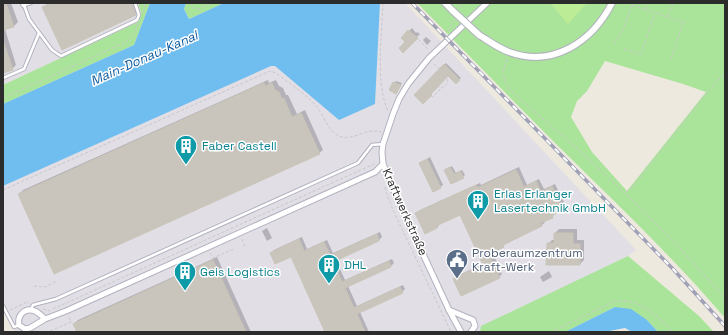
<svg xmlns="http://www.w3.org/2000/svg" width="728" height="335" viewBox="0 0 728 335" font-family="'Space Grotesk',sans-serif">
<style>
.industrial{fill:#e1dee6}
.green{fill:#aae49a;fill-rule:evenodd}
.pitch{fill:#bdec96}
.water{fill:#70bef0}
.shadow{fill:#0003}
.building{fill:#c9c5bd;stroke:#c9c5b7}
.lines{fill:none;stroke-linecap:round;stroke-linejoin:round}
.service-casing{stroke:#b2b2bf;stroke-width:4.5}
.minor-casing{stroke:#b2b2bf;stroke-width:7}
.tertiary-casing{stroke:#b2b2bf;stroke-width:8}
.path{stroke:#c8c8c8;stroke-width:1;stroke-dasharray:3 2;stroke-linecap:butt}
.service{stroke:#fff;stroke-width:2.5}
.minor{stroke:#fff;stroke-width:5}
.tertiary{stroke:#fff;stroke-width:6}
.rail-casing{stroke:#a0a1b6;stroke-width:3.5}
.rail{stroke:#fff;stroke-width:2;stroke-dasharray:6;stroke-linecap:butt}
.tertiary-bridge-casing{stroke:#b2b2bf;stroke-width:8;stroke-linecap:butt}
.tertiary-bridge{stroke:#fff;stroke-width:6}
.labels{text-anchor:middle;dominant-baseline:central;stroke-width:3;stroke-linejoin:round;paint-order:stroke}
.culture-label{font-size:12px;fill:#0d838f;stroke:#fff;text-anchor:start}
.street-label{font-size:12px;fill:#2c2c2c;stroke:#fff}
.service-label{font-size:12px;fill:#4e5e75;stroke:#fff;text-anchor:start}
.water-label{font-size:13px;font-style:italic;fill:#0c5a9f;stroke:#fff}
</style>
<rect width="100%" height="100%" fill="#ede9de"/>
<g class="industrial">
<polygon points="3,3 138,3 141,13 139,22 3,85"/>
<polygon points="380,3 405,3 636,250 628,256 480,332 15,332 3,310 3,186 271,65 275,66 339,119 375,104"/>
</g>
<g class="green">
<polygon points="138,3 150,3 134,45 3,104 3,85 138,22 141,13"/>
<polygon points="186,3 224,3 189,19 184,9"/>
<path d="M417,3h308v315c-53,-62 -113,-119 -171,-176 -46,-46 -91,-93 -137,-139zM605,61l78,23 23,8 -79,99 -35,-39 -21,-35 6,-16 10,-10z"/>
<polygon points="628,256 699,316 714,332 658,332 647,320 615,307 565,332 480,332 481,326"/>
</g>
<polygon class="pitch" points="550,3 587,3 568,24"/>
<g class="water">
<polygon points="150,3 186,3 184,9 189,19 224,3 380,3 375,104 339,120 275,66 271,66 3,186 3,104 134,45"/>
<polygon points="615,307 631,309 647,320 658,332 632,332 625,328 604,332 565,332"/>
</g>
<g class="shadow">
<polygon points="3,3 11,3 18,22 14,26 5,29 16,65 12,69 3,72"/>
<polygon points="48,3 137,3 139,10 135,14 43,8"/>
<polygon points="412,28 416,33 417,32 420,34 403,51 406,42 402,38"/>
<polygon points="426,37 431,41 427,45 423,40"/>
<polygon points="446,63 461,78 456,83 448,75 423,102 416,95"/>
<polygon points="268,80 269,83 276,80 279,86 283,88 286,95 288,95 297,114 305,110 323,150 319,153 19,194 23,190"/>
<polygon points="396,81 402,83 396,93 394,83"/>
<polygon points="430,157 443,185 440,187 420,163"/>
<polygon points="452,166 456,173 462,170 465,175 451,183 445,170"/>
<polygon points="519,167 527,185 539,179 544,189 555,184 566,206 562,209 555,212 556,213 553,216 550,210 544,221 545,222 541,226 492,251 502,274 499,277 454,279 457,276 483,264 461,214 440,223 437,228 416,213 420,210 480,183 481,185"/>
<polygon points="267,228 272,238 267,241 262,231"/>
<polygon points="559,229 577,229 577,240 584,240 584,260 580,264 548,244 552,240 555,240 555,233"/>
<polygon points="380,232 382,237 379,240 336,260 345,280 392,259 394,263 391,266 348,286 357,306 403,285 405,289 402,292 360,312 369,332 327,332 292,255 271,253 274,250 302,237 307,249 327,240 333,253"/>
<polygon points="217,257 251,332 78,332 74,324 78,320"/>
<polygon points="549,271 552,277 543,282 540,277"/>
</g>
<g class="building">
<polygon points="3,3 6,3 14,27 3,30"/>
<polygon points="51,3 132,3 136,15 62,50 42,7"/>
<polygon points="408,30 418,38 403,53 399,48 405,42 401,38"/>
<polygon points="3,43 4,43 13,70 3,73"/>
<polygon points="444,64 460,80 456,84 448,76 431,94 432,95 423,104 414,95"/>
<polygon points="393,82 401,85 396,94 389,90"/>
<polygon points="264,83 265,86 272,83 275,90 279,92 282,99 284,98 292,117 301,113 320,154 54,274 18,194"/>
<polygon points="427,159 441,188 433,192 419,163"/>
<polygon points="450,167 454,174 460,171 464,178 451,184 444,170"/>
<polygon points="516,170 524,187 536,181 541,192 552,186 563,210 552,215 553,218 540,223 542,226 503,245 504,247 488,254 500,278 461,296 453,279 483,265 460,215 436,226 437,228 425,234 415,213 476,185 477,188"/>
<polygon points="554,233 573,233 573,244 580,244 580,265 546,265 547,243 554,243"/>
<polygon points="377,234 379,241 333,262 342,282 389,261 391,267 345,288 354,308 400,287 403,293 357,314 365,332 325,332 291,257 275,264 270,253 299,239 304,251 324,242 330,255"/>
<polygon points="213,260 246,332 77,332 73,324"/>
</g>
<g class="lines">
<g class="service-casing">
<g id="service">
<polyline points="31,3 24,5 29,19 52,50 61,56 137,20 139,15 135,3"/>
<polyline points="3,78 24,69 39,33"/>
<polyline points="3,306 14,327 19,325"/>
<polyline points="31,309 33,305 56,299 358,163 372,145 383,144"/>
</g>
</g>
<g class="minor-casing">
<g id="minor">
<polyline points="23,3 24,5"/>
<polyline points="449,310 473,320 475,326 471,332"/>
<path d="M45,319l-15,9 -5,1 -6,-4c-2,-10 6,-18 16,-14 4,2 7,5 10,8l21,-8 309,-139 8,-8"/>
<polyline points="461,332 449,310 396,196 383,164 382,152 383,144 393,114 399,99 408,84 429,58 487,3"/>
</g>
</g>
<g class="tertiary-casing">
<g id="tertiary">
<polyline points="445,3 453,11"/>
<path d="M479,35c10,6 19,13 30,17 44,16 83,-10 103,-49"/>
</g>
</g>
<g class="path">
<polyline points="190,3 194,8 199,9 211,3"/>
<path d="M383,3c-1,32 -8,79 5,108"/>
<polyline points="632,5 686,23"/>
<polyline points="460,8 460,3"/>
<polyline points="645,9 648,3"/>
<polyline points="143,12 146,3"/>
<polyline points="668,16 673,3"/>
<polyline points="448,32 454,20"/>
<polyline points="415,36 429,50"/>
<polyline points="614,44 623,30 633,3"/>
<polyline points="624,49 641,54 655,13"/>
<path d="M507,59c-5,12 -5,22 5,33l76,66 37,35 53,53 47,52"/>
<polyline points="671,59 683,23"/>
<path d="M431,96l2,1 7,-7 -2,-4 4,2c14,-8 -1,-17 -9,-25"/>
<polyline points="3,98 126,42 135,33 138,24"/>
<polyline points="385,187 386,192 393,210 451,332"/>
<path d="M3,190l267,-119 6,2c10,8 34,24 41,34 7,9 11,24 22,29 14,6 27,-9 42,-4"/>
<polyline points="626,192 633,186 711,88 721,77 725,75"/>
<polyline points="242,239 245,247"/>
<polyline points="210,253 213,258 234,249"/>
<polyline points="34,286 45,287 57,281"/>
<polyline points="43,309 50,311"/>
<polyline points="53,309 374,164"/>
<polyline points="10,310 27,302 29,303"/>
<polyline points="50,331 71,322 68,316"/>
<path d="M551,332l64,-31c8,0 16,0 22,3 13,5 27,18 36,28"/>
</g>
<use href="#service" class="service"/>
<use href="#minor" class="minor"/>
<use href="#tertiary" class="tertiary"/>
<g class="rail-casing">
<polyline id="rail" points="412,3 673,269 725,326"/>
</g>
<use href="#rail" class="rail"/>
<g class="tertiary-bridge-casing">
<polyline id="tertiary-bridge" points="453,11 479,35"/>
</g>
<use href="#tertiary-bridge" class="tertiary-bridge"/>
</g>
<defs>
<g id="building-pin" transform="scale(1.15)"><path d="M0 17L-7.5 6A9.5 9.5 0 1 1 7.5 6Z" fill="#0f9aa8" stroke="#fff"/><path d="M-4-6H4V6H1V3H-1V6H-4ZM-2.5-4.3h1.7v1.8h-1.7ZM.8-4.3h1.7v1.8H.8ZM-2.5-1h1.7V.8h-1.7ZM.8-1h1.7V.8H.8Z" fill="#fff"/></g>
<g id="civic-pin" transform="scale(1.15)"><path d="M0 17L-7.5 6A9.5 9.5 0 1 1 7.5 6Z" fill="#5c6f8a" stroke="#fff"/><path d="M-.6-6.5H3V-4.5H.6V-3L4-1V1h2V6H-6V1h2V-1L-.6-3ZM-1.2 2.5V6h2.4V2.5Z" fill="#fff"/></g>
</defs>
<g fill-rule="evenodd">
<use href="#building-pin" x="186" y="146"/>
<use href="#building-pin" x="478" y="201"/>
<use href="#civic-pin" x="457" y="260"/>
<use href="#building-pin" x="329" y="265"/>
<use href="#building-pin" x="185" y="272"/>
</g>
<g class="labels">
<g class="culture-label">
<text x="202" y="146">Faber Castell</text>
<text x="494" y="194">Erlas Erlanger<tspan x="494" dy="14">Lasertechnik GmbH</tspan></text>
<text x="344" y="265">DHL</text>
<text x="200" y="272">Geis Logistics</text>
</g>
<g class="street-label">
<text transform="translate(405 212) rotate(66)">Kraftwerkstraße</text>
</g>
<g class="service-label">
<text x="472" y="253">Proberaumzentrum<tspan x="472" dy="14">Kraft-Werk</tspan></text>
</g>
<g class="water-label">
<text transform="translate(144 58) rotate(-24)">Main-Donau-Kanal</text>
</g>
</g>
<rect width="728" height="335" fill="none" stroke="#2c2c2c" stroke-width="8"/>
</svg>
